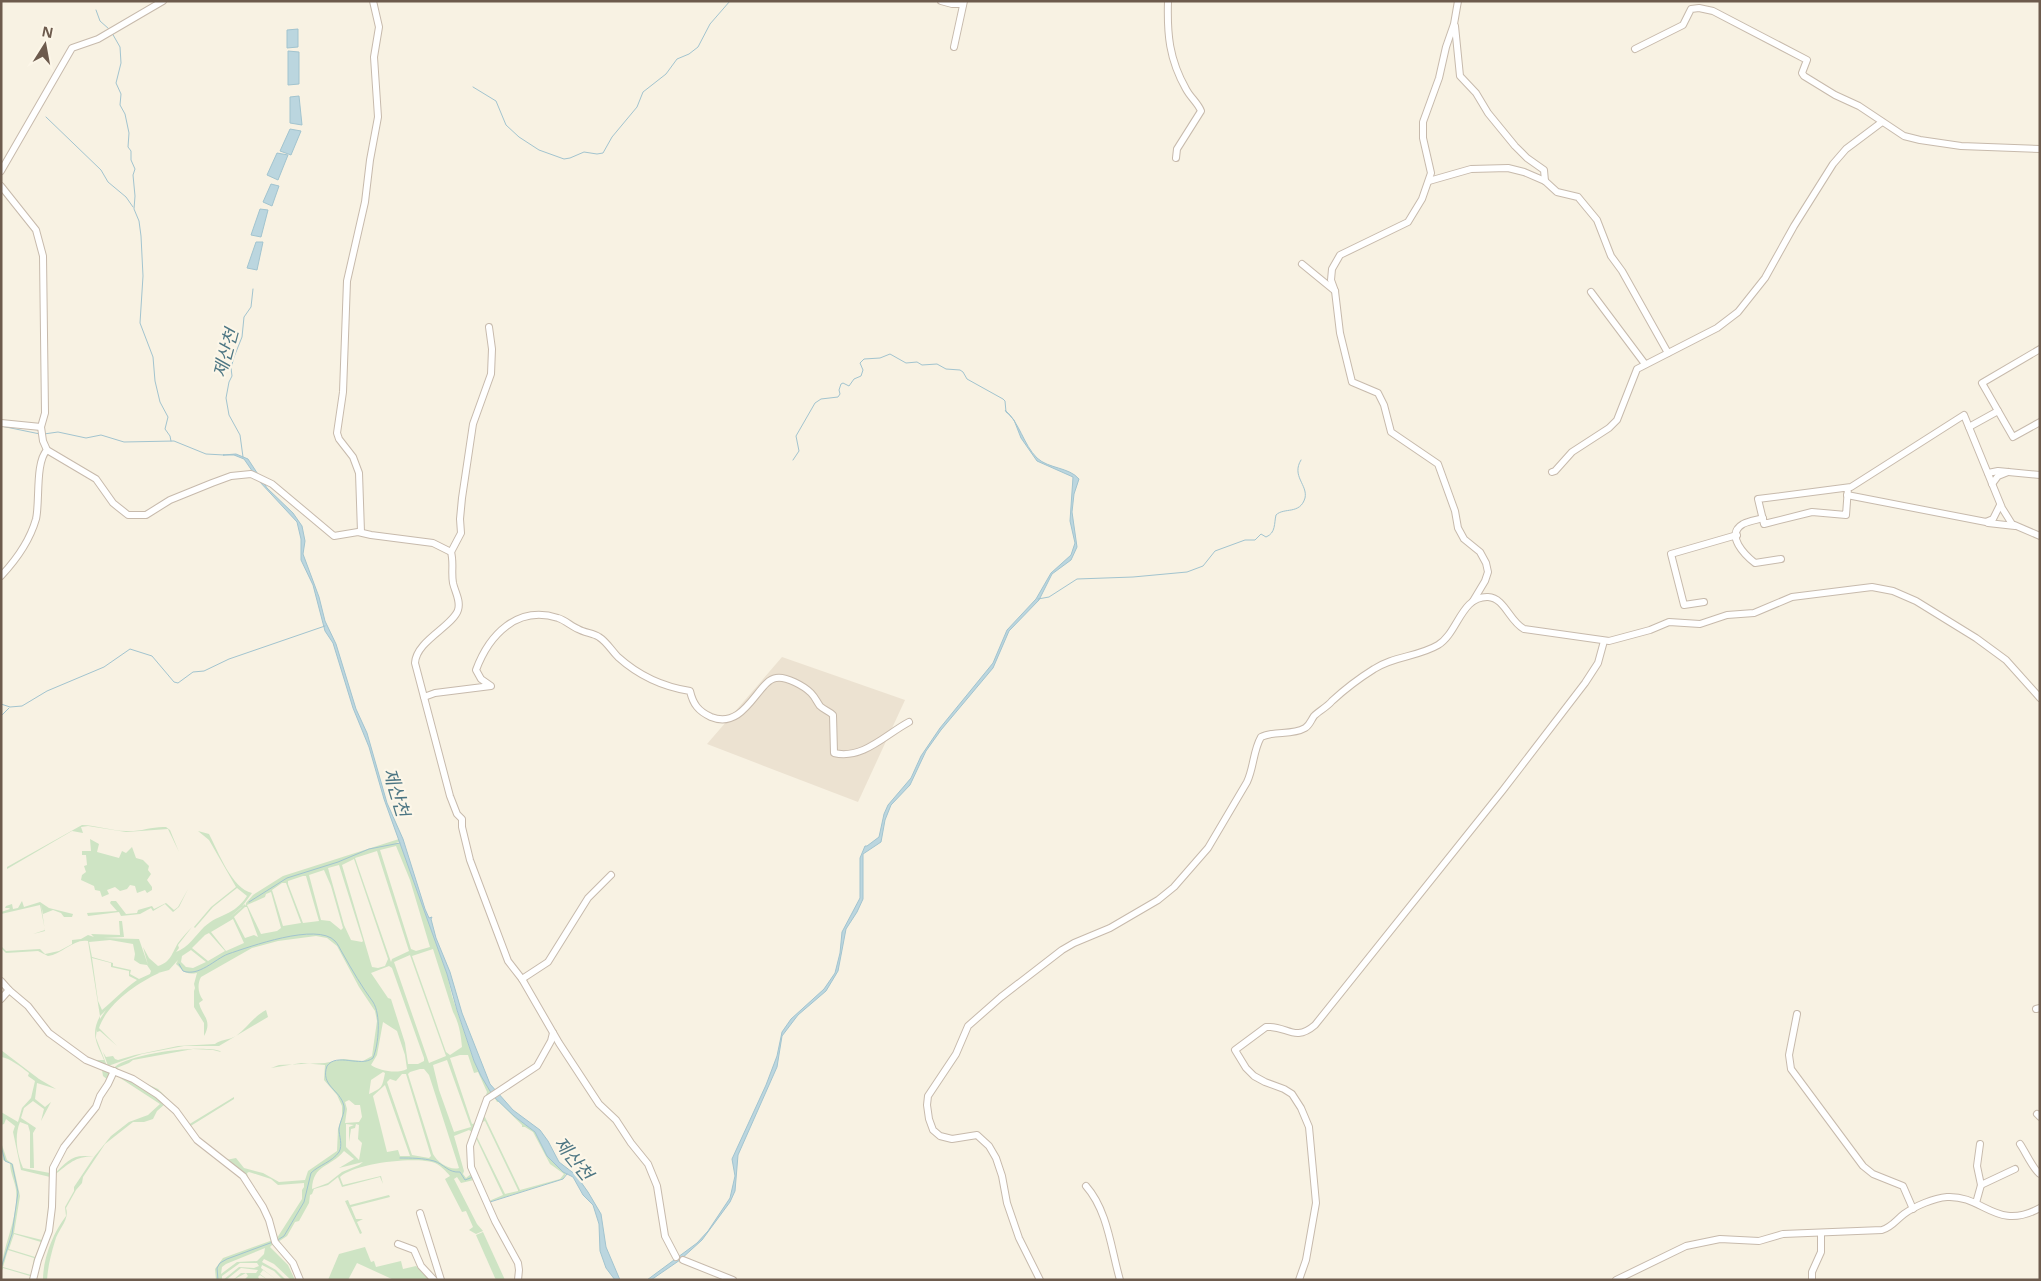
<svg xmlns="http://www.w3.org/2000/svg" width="2041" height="1281" viewBox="0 0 2041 1281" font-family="'Open Sans','Noto Sans KR',sans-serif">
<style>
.residential{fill:#ece2d1}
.green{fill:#cee4c4;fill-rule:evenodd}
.water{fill:#bbd6df;stroke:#a2c4cf}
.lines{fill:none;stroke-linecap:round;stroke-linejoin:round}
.stream{stroke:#a2c4cf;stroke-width:1}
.minor-casing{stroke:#c7baac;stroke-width:8}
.minor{stroke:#fff;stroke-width:6}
.labels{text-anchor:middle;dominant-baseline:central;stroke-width:4.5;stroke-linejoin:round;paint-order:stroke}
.water-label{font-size:18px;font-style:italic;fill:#4d7683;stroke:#fcf6e8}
</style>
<rect width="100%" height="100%" fill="#f8f2e3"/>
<polygon class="residential" points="782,657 905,700 858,802 707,744"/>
<g class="green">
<path d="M82,825c14,0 29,6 44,6 14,1 27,-5 40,-4l4,3 9,22 -11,-23 -42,3 -38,-6 -7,1 2,6 -11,-2 -65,38v-2z"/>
<path d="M198,831l11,3c9,17 23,55 43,59l-11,15 -12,10 16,-14 1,2v-3l7,-8 30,-19 116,-37v3l-3,1h3l2,2 46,129 5,22 22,65 18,33c-13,15 -25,45 -23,65 1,14 10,28 15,41 3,8 9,17 10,25l-20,-45 -13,3 -4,-6 -3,2 23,45 6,7 -7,3 -7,-4 4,-3 -7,-16 -4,1 -1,-2 -16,-31 5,-3c-4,-5 -10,-11 -15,-13 -19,-7 -80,0 -95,14l3,8 38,-9 2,8 -3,-7 -38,10 -4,-10 -10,8 -14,4 -2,5 -2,1 -1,8 -10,18 -4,1 -8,14 -9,6 18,22 6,16 -6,-16 -20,-23 -10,-30 -21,-33 -50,-42 -18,-24 -13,-14 -20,-14 -31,-15c10,-15 89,-25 107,-18l1,1 -8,-2 -20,-1 -60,11 -4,3 -15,6 44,20 16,16 14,20 46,-28v2l-45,28 6,8 31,25 10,-2 8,10 19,5 16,9 26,-2 3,-9 29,-20 1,-22 4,-13v-10l-5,-11 -13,-15 1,-15 -24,-2 -30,5 8,-3 46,-2 18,-4 20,2 9,-5 5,-35 -2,-10 -16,-24 -22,-41 -10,-8 -11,-2 -38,5 -26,7 -51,29c-4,7 -3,17 2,23l-4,3c3,13 14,17 5,33v-13l-10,-16v-16l1,-3 -1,-4 3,-11c-13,2 -13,-2 -21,-9l2,-4 -9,10 -11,3h1c-22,10 -52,31 -60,55l18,18 -17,-15 -3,1v4l-1,-7v9l11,28c-16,-1 -51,-26 -62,-38 -6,-7 -10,-15 -16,-22 -9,-10 -20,-16 -28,-27v-2l11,14 19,16 12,17 11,11 38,25h12c-7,-17 -14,-25 -4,-44v3l6,-9 -6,6 -12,-75c-14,-3 -26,13 -40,15l-10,-5 -32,2 -5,-5v-10l1,9 4,4 34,-2 5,5 14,-3 13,-7v-4l9,-1 7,-4 6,2 -3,-3 29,1 -1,-14h3l2,16 -21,1 36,1 9,26 -5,-18 6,11 9,8c13,-4 14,-13 20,-23 4,-5 9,-11 14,-16l-14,18 1,3 -3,4c12,-4 20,-17 28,-25 17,-15 29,-10 43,-31l-10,-8 -24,19 -18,21 -1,-1 17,-20 25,-20 -27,-47zM396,846l14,34 20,67 -14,4 -5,-2 -31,-99zM377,851l32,100 -17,8 -1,3 -36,-104zM354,859l34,100 -3,7 -7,2 -6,-1 -30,-102zM339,865l24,76 -1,1 -11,-2 -7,-15 -16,-57zM324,870l7,16 12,42 -2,2 -11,-9 -9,-1 -12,-45zM303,876h3l13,45 -16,2 -15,-39v-3zM282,883h4l15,40 -18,3 -11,-36zM271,892l10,36 -4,3 -16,3 -14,-29 18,-8 1,-3zM245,907h2l11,30 -4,-2 -9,3 -11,-21zM233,919l11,24 -18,8 -15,-19zM209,933l16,18 -17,10 -16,-13 13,-13zM110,940l23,4 2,10 -1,6 6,4 7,1 4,6 -1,3 -11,5 -9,-5 1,-4 -18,-4v-3l-21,-6 -3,-15zM433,949l20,63c6,11 8,23 9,35l-12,8 -4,-3 -34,-96zM191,950l15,12 -13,6 -7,-1 -5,-5 1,-6zM410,955l36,101 -17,7 -35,-101zM92,958l19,5v4l18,4v5l8,4c-14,10 -23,20 -35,30l-4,-9zM389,966l3,2 32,90v3l-6,3h-10l-3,-21 -14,-44 -3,-1 -17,-25zM383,1022l14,9 8,24 2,14c-10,5 -27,2 -36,-4l6,-10zM460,1055h8l6,18 4,-1 9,20 -11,31 -4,1 -22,-66zM447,1060l24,67 -17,5 -15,-42 -6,-25zM420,1069h4l5,6 30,93c-9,3 -22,-6 -26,-14l-25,-80 2,-2zM383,1072l2,1c-3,15 -3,15 -16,21l2,-14zM402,1074h4l25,82 -2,2 -17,-3 -25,-73 3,-3 6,2zM385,1085l25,71h-10l-2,-6 -11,2 -14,-56zM349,1100l6,5h5l2,12 -3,5 -14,1 2,-14 -2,-7zM346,1124l8,1 -5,2v15l2,-13 4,-1 1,-4 3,1 -1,14 4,4 -3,17 -13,-13zM469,1130l3,2 -4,26 3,16 -5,4 -3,-4 1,-3 -10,-35zM344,1151l10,8 -15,9 24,-6 -4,3 -17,7 -14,11 -16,6c1,-25 18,-21 32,-38zM249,1172l22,7 7,6 26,-2v4l-2,3v9l-25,39 -9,-26 -20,-35 -1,-4z"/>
<polygon points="90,839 99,844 97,852 119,858 122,851 126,853 132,847 136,858 143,860 149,866 148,870 151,874 147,880 152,887 152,890 147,893 145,890 137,893 135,886 130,885 127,889 120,891 115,887 107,890 109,894 102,897 100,891 95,890 94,886 81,880 82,875 86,872 84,866 87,865 86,855 82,855 82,851 91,851"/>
<polygon points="188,889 179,907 173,912 165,904 153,911 151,908 140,914 121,916 119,912 88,916 87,913 117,911 110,903 111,901 116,901 126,914 137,913 138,910 152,906 154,909 166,903 174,910 178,907"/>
<polygon points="22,901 24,907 40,902 49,908 73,914 72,917 64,917 61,913 53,910 43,914 41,904 45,931 33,934 45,930 40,905 1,914 1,912 10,909 9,908 5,908 6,906 12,904 13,909 18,908"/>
<path d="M9,993c17,8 22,23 34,36 11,11 25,19 37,28 8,6 26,8 30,16l-2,10 -9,12 -5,15 -31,37 -10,18 -2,10v36l-3,22 -11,28 -4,19h-4l1,-4 -27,-8 -2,5c1,-27 18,-55 15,-83 -1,-9 -6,-17 -6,-27l-7,-3 -2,-18 6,18 6,4 7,32 -6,37 28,7 5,-15 3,-48 -29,-7 -8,-38 2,-6 -9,-7 -2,5 -3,1v-13l17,10 4,-14 9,-10 4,-17 -7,-5 1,-3c-8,-6 -19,-15 -28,-16v-7l38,29 17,10 -19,-6 -2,16 10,8 6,-5 -10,19 3,-12 -11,-8 -9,7 -3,10 15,10 -3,5 1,35h-4v-36l-2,-7 -8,-3c-6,14 -3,32 3,46l27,5 8,-21 34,-41 7,-18 9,-13 -5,-4 -1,-6 -8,-3c-13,-8 -38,-23 -48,-34 -14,-13 -18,-32 -38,-39l-7,8 2,-5zM14,1234l27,8 -6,15 -26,-8zM8,1250l26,8 -3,17 -28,-8z"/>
<path d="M266,1010l2,7 -49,29h-35l-42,8 -34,12 -5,-14 3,5 7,-1 2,3 3,1 17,-5 43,-9 37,-2c4,-4 14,-4 21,-8 11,-8 17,-19 30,-26z"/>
<path d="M116,1075l24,9 25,20 -8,7 -4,8 -9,3h-11l-28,22 -22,33 -1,6 -6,7 -10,18c4,12 -8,21 -11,33 -4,13 -7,25 -8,39h-4c0,-22 10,-47 23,-64l-1,-9 9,-16v-4l20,-30c-19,-2 -27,9 -41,19v-1c15,-14 19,-22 41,-18l17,-21 18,-14 19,-7 12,-11 -43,-28 -4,2z"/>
<path d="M493,1096l21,20 21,16 12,24 19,18 -3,5 -74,23 -1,-1 -7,-20 -4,-4 -5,-10 -1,-13 5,-24 10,-26zM494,1097l3,5h2l23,23v2h3l8,5 17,32 14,10 -4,5 -40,11 -36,-75 6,-17zM485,1121l33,69v1l-13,3 -29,-59 4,-12zM475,1136l28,59 -14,6c-8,-21 -25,-42 -14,-65z"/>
<polygon points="389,1195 390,1197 351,1207 356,1219 363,1219 357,1222 362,1233 360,1234 345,1201 348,1200 350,1205"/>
<polygon points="483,1232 505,1280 496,1280 495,1278 476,1235"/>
<path d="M273,1240l1,3 -4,4 18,18 7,15h-4l-17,-16 -10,-5 -2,3 14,8 10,10h-3l-9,-9 -12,-6 -1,3 16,12 -14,-10 -3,4 8,6 -8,-5 -2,2 2,3h-16l4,-4 -2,-3 -13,7 8,-7h15l2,-3 -17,-2 -15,12h-3l16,-13 15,1 5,-2 -2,-3h-17l-18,13v4h-6l-1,-11 8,-11zM265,1248l-1,6 -7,7 -20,1 -16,12 1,-7 4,-3z"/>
<polygon points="365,1247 371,1262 374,1261 376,1267 401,1261 403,1269 416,1266 431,1280 394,1280 357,1263 348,1280 328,1280 339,1254"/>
</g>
<g class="water">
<polygon points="298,29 298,47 287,48 287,30"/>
<polygon points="288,51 299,52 299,84 288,85"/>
<polygon points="299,96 302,125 290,123 290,97"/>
<polygon points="290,129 301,131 291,155 280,151"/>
<polygon points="277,153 288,155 278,180 267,175"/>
<polygon points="271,184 279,186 272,206 263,202"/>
<polygon points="260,209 268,210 261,237 251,235"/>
<polygon points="256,242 263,242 257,270 247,268"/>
<path d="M1005,410c15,13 18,34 32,48 12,11 32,9 42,21l-5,15 -2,18 5,35 -6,13 -19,14 -13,26 -30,31 -16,37 -52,62 -15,21 -16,34 -19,20 -6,15 -4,22 -18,12v45l-6,13 -11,17 -8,42 -12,20 -28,24 -16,21 -5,31 -39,88 -3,36 -5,11 -28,38 -22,20 -29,20h-4l50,-37 11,-12 22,-33 5,-22 -3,-17 34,-74 11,-29 5,-24 9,-13 33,-30 11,-16 5,-20 2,-21 18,-34v-40l5,-12h2l12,-9 5,-23 4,-9 23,-27 10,-22 19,-28 53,-65 14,-33 29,-31 15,-26 20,-18 4,-12 -5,-22 3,-44 -36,-16 -16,-23 -7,-18z"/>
<polygon points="236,454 248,459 267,488 293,513 302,526 305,541 303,554 319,597 325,621 336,644 356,709 367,733 387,803 403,839 425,909 429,918 432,917 431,919 436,938 450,972 462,1013 490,1084 513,1110 540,1130 548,1141 559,1162 576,1175 588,1192 601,1214 606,1247 620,1280 615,1280 606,1268 600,1251 599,1224 593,1205 583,1195 573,1177 563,1172 547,1156 535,1132 514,1116 493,1096 481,1076 474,1061 457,1010 447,974 384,799 369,747 353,708 333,643 325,631 313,585 301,560 301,539 297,522 259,481 244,459 234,455 223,455"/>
</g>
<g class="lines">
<g class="stream">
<polyline points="96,10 100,21 109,29"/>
<polyline points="112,33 120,47 121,63 116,83 121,94 120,105 125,114 129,133 128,147 131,151 131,160 135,169 133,175 135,196 134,209 139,221 141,236 143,276 140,323 153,357 155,381 160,402 168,417 165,429 170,436 171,441"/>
<polyline points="473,87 496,101 506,125 519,137 539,150 564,159 570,158 584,152 597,154 603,153 612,137 637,107 643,92 666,74 677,59 689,54 698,47 710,24 730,1"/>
<polyline points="46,117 101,170 108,182 126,197 133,207"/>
<polyline points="1,426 40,434"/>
<polyline points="44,434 58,432 86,438 101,435 124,442 174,441 206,454 224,455"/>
<polyline points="243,457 240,435 229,415 226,398 229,382 232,376 231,368 234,357 242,337 244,317 251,307 253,289"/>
<polyline points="793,460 799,451 796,436 815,403 821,399 838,397 840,394 839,390 841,384 843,383 849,386 854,379 861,376 863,370 860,363 864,359 880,358 890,354 906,363 917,362 922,365 937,364 946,369 960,370 963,372 967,379 1003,399 1005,401 1006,412 1009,414"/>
<path d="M1038,599l11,-2 28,-18 56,-2 54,-5 16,-6 12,-15 30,-11h10l6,-6 5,3c10,-4 8,-14 10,-22 8,-8 24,0 29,-17 3,-13 -14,-22 -4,-38"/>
<polyline points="1,704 10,707 22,706 47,691 104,667 130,649 152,656 174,682 178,683 193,672 204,671 229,659 325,626"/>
<polyline points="1,716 9,708"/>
<polyline points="249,902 287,878 338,862 369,849 400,843"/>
<path d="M179,964l4,7c16,6 32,-12 45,-17 21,-7 89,-32 107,-13 3,3 5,8 8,13 9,16 19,33 30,48 8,12 6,42 0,56 -13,10 -36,-6 -46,8 -7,20 13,23 17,40 1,8 -4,15 -5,23 0,7 4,16 0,23 -7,10 -20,13 -28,21l-7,29 -20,34 -8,5"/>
<polyline points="1,1146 5,1161 12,1164 18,1192 12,1234 1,1268"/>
<path d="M400,1158c11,0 23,0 34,3 10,3 14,12 26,11l5,8 8,-3"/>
<polyline points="490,1202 563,1179 567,1174"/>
<polyline points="218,1280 217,1268 220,1263 227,1259 273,1242"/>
</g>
<g class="minor-casing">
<g id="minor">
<polyline points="941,1 952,4 963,4"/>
<path d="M1168,1c-1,33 1,58 18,88 4,8 12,14 15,22l-24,38 -1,9"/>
<polyline points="1458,1 1454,24 1446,47 1439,78 1423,122 1423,138 1431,173 1422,199 1408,222 1340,255 1332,269 1331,280 1335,291 1340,333 1352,382 1378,393 1384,405 1391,432 1438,464 1455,511 1458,528 1464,539 1480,552 1486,563 1488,572 1485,581 1473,601"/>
<polyline points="1455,26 1460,76 1476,93 1488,113 1515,146 1527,158 1544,170 1545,181"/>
<polyline points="954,47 964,1"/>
<polyline points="1635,49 1683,25 1691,9 1699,8 1713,11 1807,60 1802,73 1804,76 1835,95 1859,106 1904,136 1920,140 1961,146 2040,149"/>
<polyline points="1,171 72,48 98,39 163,1"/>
<polyline points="1429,181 1471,169 1508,168 1524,172 1545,181 1557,192 1578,197 1597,220 1611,256 1622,271 1668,353"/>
<path d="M1,186l35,44 7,26 2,157 -4,14 2,14 4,9 49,29 17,24 15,12h18l24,-15 42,-17 19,-7 20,-2 21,10 62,52 24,-4 13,3 62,8 18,9c3,11 0,20 2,31 2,9 8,18 5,27 -5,16 -42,31 -43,53l35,133 7,18 5,5v8l8,33 38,101 14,18 37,64 40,61 17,16 15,23 17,21 9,22 8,50 11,21"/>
<polyline points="1302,264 1335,291"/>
<polyline points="1591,292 1645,364"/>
<polyline points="2040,349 1982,383 2013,437 2040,422"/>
<polyline points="1,423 41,427"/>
<polyline points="1969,427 1998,411"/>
<polyline points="1552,472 1555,471 1572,452 1609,428 1617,420 1637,369 1717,328 1738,312 1765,278 1794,226 1833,164 1846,149 1882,122"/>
<polyline points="1988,473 1998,471 2040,475"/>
<polyline points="1992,484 1998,476 2008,472"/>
<polyline points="1848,488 1846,515 1812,512 1764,524 1758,499 1851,487 1964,415 2002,508 2012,524 2040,536"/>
<polyline points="1847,495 1986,522 1993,519 2000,505"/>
<path d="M1763,518c-6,2 -14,3 -20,6 -19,11 3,32 12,39l26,-4"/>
<polyline points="1988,523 2015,526"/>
<polyline points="361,532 359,473 353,457 339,439 337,433 343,392 347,281 365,202 370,160 378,117 374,57 379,27 373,1"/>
<polyline points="451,552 461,533 460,519 462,498 473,424 491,374 492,349 489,327"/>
<path d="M1,576c15,-16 29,-36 35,-57 4,-17 -1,-57 11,-69"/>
<polyline points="1704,602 1684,605 1671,554 1737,535"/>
<path d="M424,697l11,-4 56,-7 -10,-7 -5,-9c13,-35 41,-65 82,-52 7,2 13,8 20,11 7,4 15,4 21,8 8,5 12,13 19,20 20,18 46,30 72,34 3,13 8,20 21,26 34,14 47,-37 65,-39 10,-2 28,8 35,15 4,4 6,9 9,13 4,4 9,5 13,9l1,38c29,7 52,-19 75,-31"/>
<polyline points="522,979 548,962 588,898 611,875"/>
<polyline points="1,981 9,990 28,1006 49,1033 86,1060 133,1079 158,1095 176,1111 197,1140 243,1176 263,1207 269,1220 275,1242 293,1263 300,1280"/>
<polyline points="1,999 9,990"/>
<polyline points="2036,1009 2040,1008"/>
<polyline points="1797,1014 1789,1055 1791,1069 1863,1166 1873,1174 1903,1186 1913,1209"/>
<polyline points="2037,1114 2040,1117"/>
<path d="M2020,1144c5,7 14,27 20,30"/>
<polyline points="1981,1185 2015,1169"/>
<path d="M1086,1186c22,25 25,63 34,94"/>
<polyline points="1976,1203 1981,1185 1977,1166 1980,1144"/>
<polyline points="420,1213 441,1280"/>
<polyline points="398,1244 414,1250 421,1266 434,1280"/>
<polyline points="683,1260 733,1280"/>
<polyline points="33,1280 38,1260 49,1231 52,1207 53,1168 64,1147 96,1107 100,1096 108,1084 114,1071"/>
<polyline points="518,1280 519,1270 518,1263 495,1221 471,1167 470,1146 487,1099 537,1066 551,1041 553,1033"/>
<path d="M1040,1280l-21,-42 -12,-35 -5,-27 -6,-18 -7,-12 -12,-11 -25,4 -12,-3 -7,-6 -4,-11 -2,-14 1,-9 28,-42 12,-28 33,-29 61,-47 12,-7 36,-15 48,-28 16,-13 34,-39 39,-66c7,-15 6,-31 14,-45 14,-7 30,-1 44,-9 5,-3 6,-8 9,-12 5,-5 13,-9 18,-15 13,-12 26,-22 42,-32 19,-13 44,-12 64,-24 20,-12 23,-49 50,-48 17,1 21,24 36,32l85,12 41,-11 19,-8 31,2 27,-9 27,-2 38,-16 80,-10 21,4 23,10 60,37 30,22 34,38"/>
<path d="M1299,1280l7,-20 10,-57 -7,-76 -8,-19 -9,-14 -8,-5 -19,-7 -11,-6 -8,-8 -11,-18 31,-23c21,-2 28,16 49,-2l188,-235 82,-107 13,-20 6,-22"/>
<path d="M1616,1280l70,-34 34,-7 39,2 24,-7 99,-4c10,-3 14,-10 22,-16 11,-8 30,-16 43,-17 37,-2 49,35 93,11"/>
<polyline points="1812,1280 1812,1272 1821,1252 1821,1233"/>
</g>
</g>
<use href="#minor" class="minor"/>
</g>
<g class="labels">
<g class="water-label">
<text transform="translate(225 353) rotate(-75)">제산천</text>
<text transform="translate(397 792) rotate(73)">제산천</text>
<text transform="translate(574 1158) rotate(51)">제산천</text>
</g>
</g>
<rect width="2041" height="1281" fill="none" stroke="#6d5b4d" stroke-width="5"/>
<g transform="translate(45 45) rotate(11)" stroke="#fcf6e8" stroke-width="4" paint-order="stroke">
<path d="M0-4L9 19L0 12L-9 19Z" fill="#6d5b4d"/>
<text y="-8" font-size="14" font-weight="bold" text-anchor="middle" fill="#6d5b4d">N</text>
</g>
</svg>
